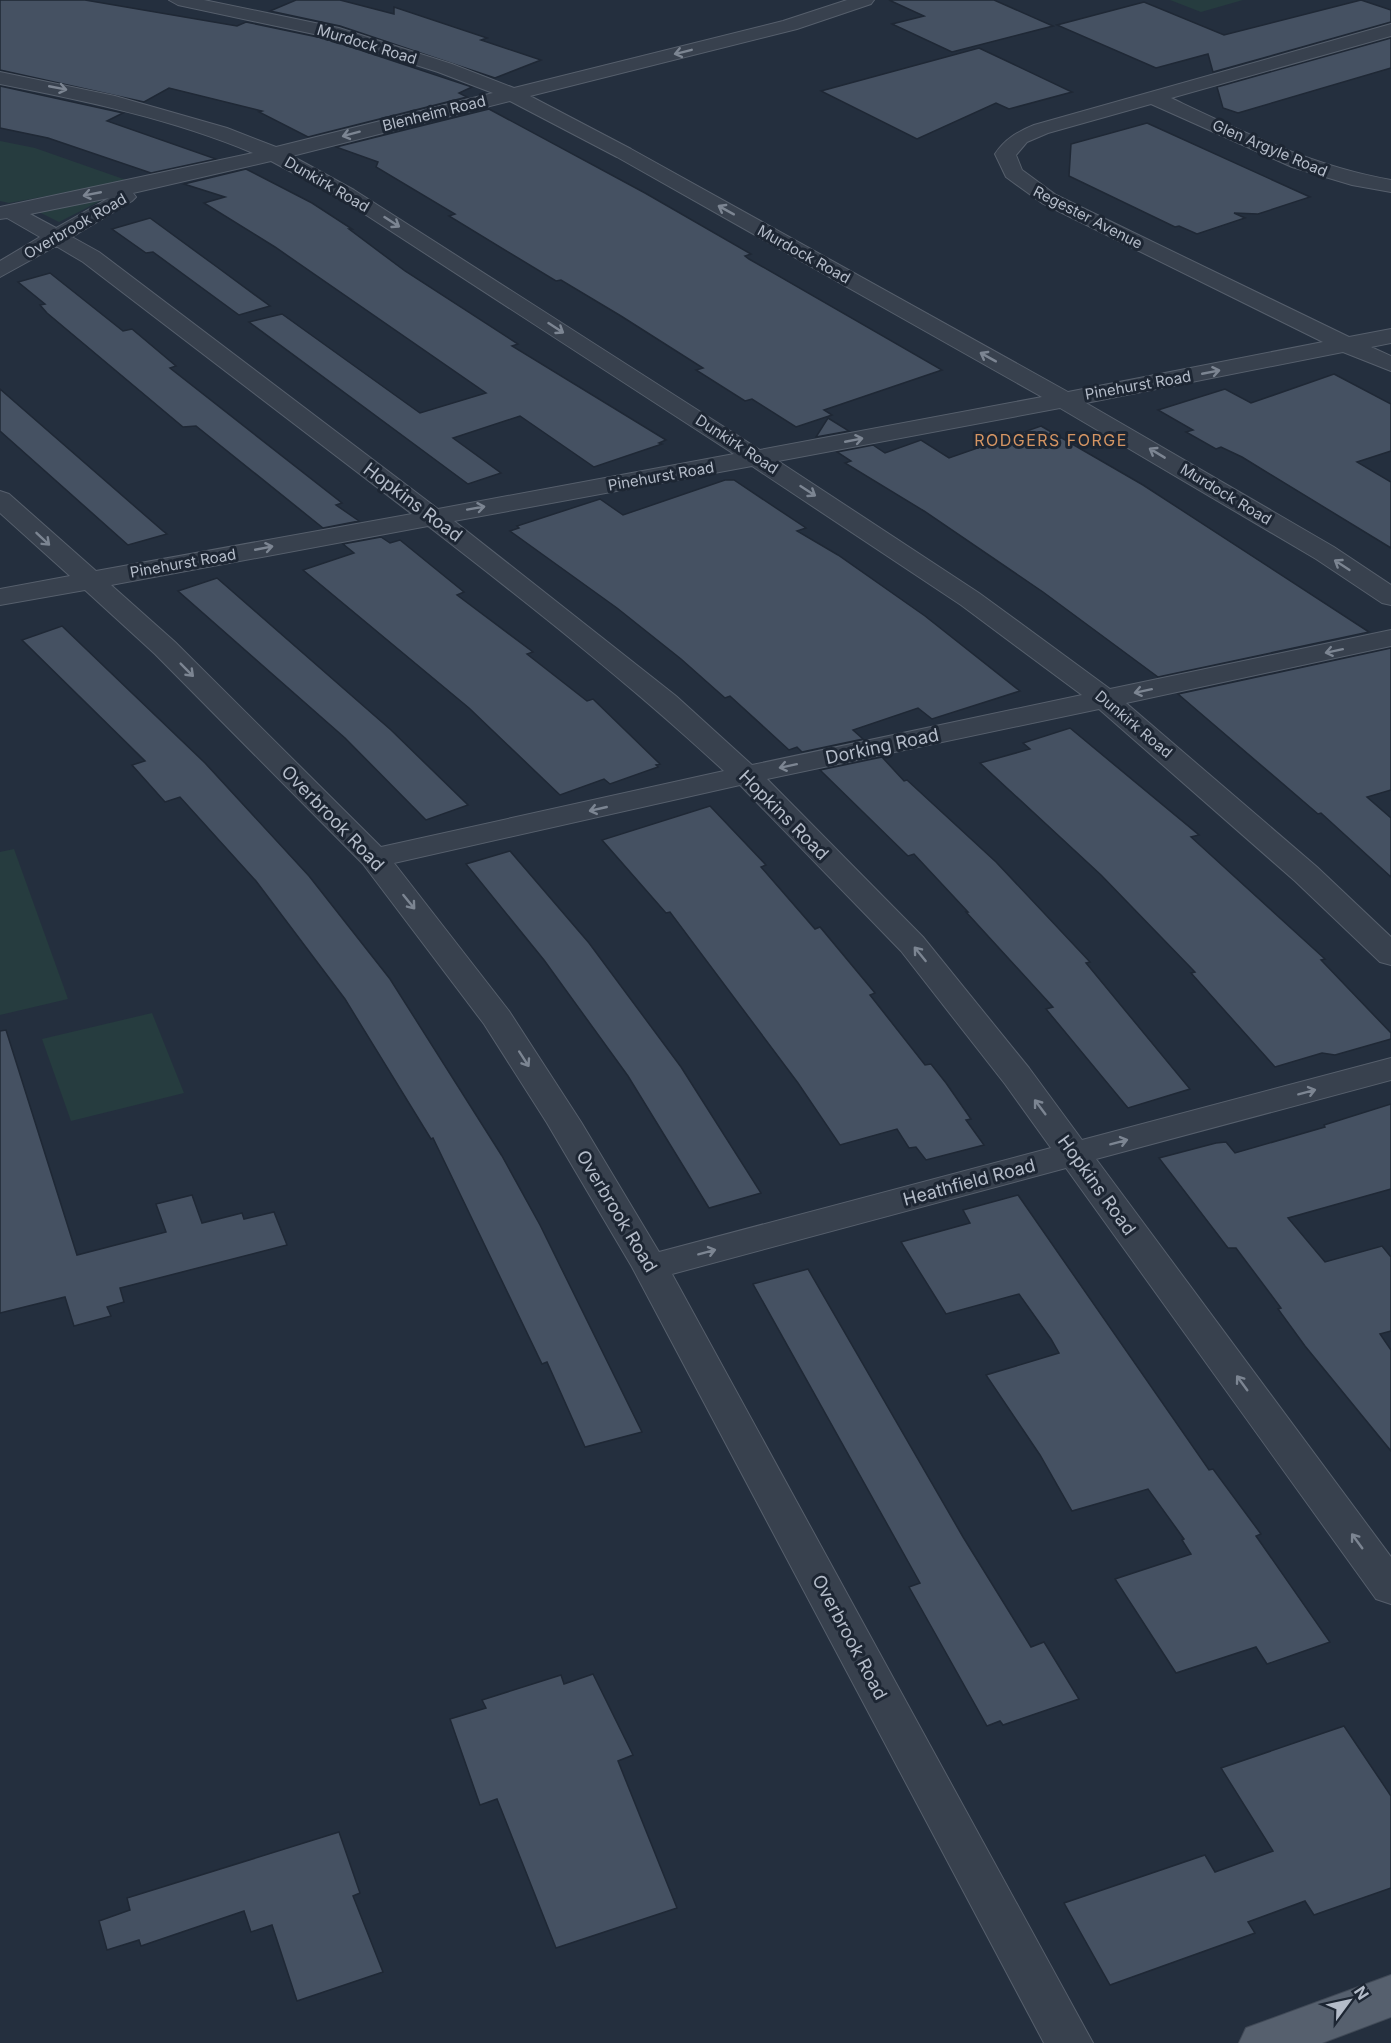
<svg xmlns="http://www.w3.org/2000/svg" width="1391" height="2043" viewBox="0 0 1391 2043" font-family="Inter,sans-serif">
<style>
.green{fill:#263c3f}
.building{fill:#455162;stroke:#1f2835;stroke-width:1.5}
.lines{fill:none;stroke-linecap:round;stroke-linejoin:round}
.minor-casing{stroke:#565f6c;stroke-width:2}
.major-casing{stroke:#414a57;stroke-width:2}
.minor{fill:#38414e;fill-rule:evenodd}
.major{fill:#56606e;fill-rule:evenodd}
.oneway{stroke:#7c8592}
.labels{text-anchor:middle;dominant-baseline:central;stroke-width:6;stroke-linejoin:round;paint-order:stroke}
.far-street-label{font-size:15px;fill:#b4bcc9;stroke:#1d2633}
.far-neighbourhood-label{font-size:16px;letter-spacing:1.5px;fill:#d59563;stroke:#1d2633}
.street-label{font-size:18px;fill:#b4bcc9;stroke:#1d2633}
</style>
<rect width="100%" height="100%" fill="#242f3e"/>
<g class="green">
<polygon points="1170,0 1243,0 1201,12"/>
<polygon points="0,141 35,148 129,181 9,203 0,201"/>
<polygon points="108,197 59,222 37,211"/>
<polygon points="14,849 68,999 0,1015 0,852"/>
<polygon points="152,1013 184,1093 71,1121 42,1039"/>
</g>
<g class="building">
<polygon points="0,0 85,0 237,26 246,22 327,39 472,87 459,93 467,97 308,137 259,112 262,111 169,88 144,102 0,70"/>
<polygon points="296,0 340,0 394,14 394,7 487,38 481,40 541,60 495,78 340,26 270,11"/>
<polygon points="889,0 994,0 1053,26 952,52 892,24 924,16"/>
<polygon points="1361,0 1391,10 1391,22 1213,72 1208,54 1156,68 1057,25 1144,2 1224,35"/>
<polygon points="1391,38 1391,68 1238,113 1223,108 1217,87"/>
<polygon points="979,48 1072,92 1009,109 996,103 917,139 821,91"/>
<polygon points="0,86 123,113 107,121 216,159 151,173 48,138 0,128"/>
<polygon points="489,109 645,193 751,254 745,256 749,259 942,370 824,410 832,415 796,427 752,399 745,401 696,370 703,368 621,316 561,280 556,281 449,216 455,214 376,167 378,162 336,147"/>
<polygon points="1147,123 1310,197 1258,214 1234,213 1245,218 1197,234 1179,226 1175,227 1069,176 1071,144"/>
<polygon points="246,169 312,203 352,229 349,229 405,271 518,344 512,346 666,440 659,443 662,444 594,467 520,416 453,438 501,473 468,484 249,322 282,314 420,413 486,393 275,247 204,203 225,197 184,184"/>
<polygon points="150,218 217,267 270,306 239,315 153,252 146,253 112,229"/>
<polygon points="50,273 123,331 132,329 176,366 170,368 342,503 336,505 359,521 323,528 196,426 183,427 47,313 40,305 45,304 18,282"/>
<polygon points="1334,374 1391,404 1391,451 1357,462 1391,482 1391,548 1242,457 1221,447 1216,449 1186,432 1193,430 1158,410 1225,389 1251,403"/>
<polygon points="0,389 163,531 167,534 128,545 0,431"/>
<polygon points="828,418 849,431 816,437"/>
<polygon points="1041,426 1143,485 1369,632 1158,677 1043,592 924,511 845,463 851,461 837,452 873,445 885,453 921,440 949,458"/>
<polygon points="725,480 734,480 806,528 797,531 838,555 925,616 1020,691 932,719 918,708 853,730 863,739 802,752 797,747 789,750 730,696 725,698 681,659 617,608 510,531 519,528 517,526 600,499 623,515"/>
<polygon points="381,537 390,543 400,540 464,592 457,595 533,652 527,654 587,701 593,699 660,764 656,765 658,767 610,784 604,779 560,795 469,708 303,570 354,553 343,544"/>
<polygon points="217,578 391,730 468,805 426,820 345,738 178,591"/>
<polygon points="62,626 205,763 309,876 390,979 502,1156 540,1225 642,1432 585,1447 547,1362 542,1364 433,1138 431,1139 345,999 256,881 180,797 165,802 132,765 145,761 22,640"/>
<polygon points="1391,648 1391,790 1367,797 1391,818 1391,877 1321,813 1318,814 1178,694"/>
<polygon points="1070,728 1199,835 1191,837 1325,959 1321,960 1391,1033 1391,1039 1335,1055 1322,1053 1275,1067 1191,973 1195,972 1101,875 980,763 1030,749 1023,743"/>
<polygon points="882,757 904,781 907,780 996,862 1090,962 1086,963 1190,1089 1128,1108 1046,1009 1053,1007 966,912 968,912 914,854 908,856 820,770"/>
<polygon points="710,806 766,865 761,867 815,929 820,927 875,993 870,995 925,1065 931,1064 946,1083 971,1119 966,1120 984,1145 926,1160 916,1147 909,1148 897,1129 840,1145 798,1083 670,912 666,913 602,840"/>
<polygon points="510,851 589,943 681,1067 761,1193 709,1208 628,1076 544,960 466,864"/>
<polygon points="6,1030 77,1255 166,1232 156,1204 192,1195 202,1223 242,1213 244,1219 274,1212 287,1245 120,1288 124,1302 107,1307 111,1316 74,1326 65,1297 0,1313 0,1031"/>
<polygon points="1391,1104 1391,1189 1288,1218 1325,1262 1382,1246 1391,1257 1391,1331 1380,1334 1391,1350 1391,1451 1305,1346 1278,1309 1281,1308 1236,1248 1228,1248 1159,1158 1216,1143 1226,1142 1235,1153 1325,1127 1324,1125"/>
<polygon points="1018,1195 1209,1470 1213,1469 1261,1534 1256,1536 1330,1642 1267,1664 1256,1647 1176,1673 1115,1579 1191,1554 1182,1540 1184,1539 1148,1489 1072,1511 1040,1455 986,1375 1059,1353 1051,1339 1019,1294 946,1314 901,1242 970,1223 963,1210"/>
<polygon points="808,1269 963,1537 1031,1647 1044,1642 1079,1699 1003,1725 1000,1721 987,1726 909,1587 920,1583 753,1284"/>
<polygon points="593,1674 633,1755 618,1761 677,1908 556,1948 497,1799 480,1805 450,1719 486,1708 482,1700 561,1675 564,1684"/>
<polygon points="1344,1726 1391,1796 1391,1888 1314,1915 1305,1901 1248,1922 1255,1933 1110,1985 1064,1903 1205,1855 1215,1872 1273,1851 1221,1768"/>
<polygon points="339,1832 360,1893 353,1896 383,1972 297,2001 272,1925 251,1932 244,1911 141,1946 139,1940 107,1950 99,1921 130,1910 127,1898"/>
</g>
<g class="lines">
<g class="minor-casing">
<path id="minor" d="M169,0h35l135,28 113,36 62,24 269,-67 64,-21h27l-3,4 -74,25 -267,67 101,53 437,243 255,-50 -281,-139 -36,-26 -11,-23c10,-15 22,-22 39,-29l357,-101v12l-220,62c72,34 141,68 220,82v12l-39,-7 -60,-18 -141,-63 -103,29 -21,9 -11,13 6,15 34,25 293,142 42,-8v14l-20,4 20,9v15l-48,-19 -257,51 248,144 57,38v20l-9,-2 -66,-44 -256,-151 -282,53 201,132 131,96 281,-59v16l-265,57 191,164 74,70v28l-11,-3 -85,-81 -196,-172 -332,70 156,158 106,131 53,72 309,-82v22l-295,79 295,398v47l-15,-5 -310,-431 -394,106 421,769h-49l-412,-776 -85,-144 -63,-99 -121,-160 -208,-210 -70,-64 -85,15v-16l70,-13 -70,-63v-22l9,3 87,77 316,-57 -329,-252 -27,-16 -56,31v-16l40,-24 -33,-19 -7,1v-12l253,-54c-81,-34 -167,-52 -253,-69v-12l115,24 112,32 49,19 217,-54 -55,-21 -110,-35 -150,-32zM510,101l107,56 425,240 -282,53 -406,-260 -62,-34zM271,161l69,37 394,256 -296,55 -339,-257 -27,-15 60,-36 4,-4 -3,-4zM109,198l-53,30 -26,-14zM752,466l209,139 121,90 -330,70 -76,-69 -222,-175zM428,526c102,79 202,158 296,245l-343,76 -206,-205 -64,-57zM740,785l161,166 104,133 46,64 -392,104 -78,-130 -72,-111 -115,-148z"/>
</g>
<g class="major-casing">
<polygon id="major" points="1391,1975 1391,2017 1322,2043 1239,2043 1246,2028"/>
</g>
<use href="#minor" class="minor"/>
<use href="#major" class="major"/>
</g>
<defs><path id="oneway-shaft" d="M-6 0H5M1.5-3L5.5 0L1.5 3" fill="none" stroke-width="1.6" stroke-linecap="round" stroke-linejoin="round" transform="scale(1.5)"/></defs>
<g class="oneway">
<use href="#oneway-shaft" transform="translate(683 52) rotate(166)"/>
<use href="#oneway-shaft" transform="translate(58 88) rotate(11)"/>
<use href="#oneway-shaft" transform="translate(351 134) rotate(165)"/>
<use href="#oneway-shaft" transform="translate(92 194) rotate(169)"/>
<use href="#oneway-shaft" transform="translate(726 210) rotate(-151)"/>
<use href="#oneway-shaft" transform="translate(392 222) rotate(33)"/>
<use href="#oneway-shaft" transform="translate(556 328) rotate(33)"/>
<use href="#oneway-shaft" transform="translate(988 357) rotate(-151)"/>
<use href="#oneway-shaft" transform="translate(1211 372) rotate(-11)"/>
<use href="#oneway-shaft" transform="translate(854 440) rotate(-11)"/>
<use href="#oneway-shaft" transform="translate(1157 453) rotate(-149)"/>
<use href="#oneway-shaft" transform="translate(808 491) rotate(33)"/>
<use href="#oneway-shaft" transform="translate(476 508) rotate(-10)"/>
<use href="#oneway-shaft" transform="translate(43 539) rotate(43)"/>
<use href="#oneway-shaft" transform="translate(264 548) rotate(-11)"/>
<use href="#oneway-shaft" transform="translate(1342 565) rotate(-147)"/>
<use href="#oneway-shaft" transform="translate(1334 651) rotate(168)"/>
<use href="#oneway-shaft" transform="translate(187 670) rotate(45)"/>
<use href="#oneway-shaft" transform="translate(1143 691) rotate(168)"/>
<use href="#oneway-shaft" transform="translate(788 766) rotate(168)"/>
<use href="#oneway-shaft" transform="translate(598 809) rotate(167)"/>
<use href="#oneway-shaft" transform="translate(409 902) rotate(51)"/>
<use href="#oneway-shaft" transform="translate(920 954) rotate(-129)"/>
<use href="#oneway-shaft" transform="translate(524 1059) rotate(57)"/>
<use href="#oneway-shaft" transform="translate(1307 1092) rotate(-15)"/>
<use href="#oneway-shaft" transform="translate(1040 1107) rotate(-127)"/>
<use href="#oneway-shaft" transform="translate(1119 1142) rotate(-15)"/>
<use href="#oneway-shaft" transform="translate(707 1252) rotate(-15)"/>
<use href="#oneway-shaft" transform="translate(1242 1383) rotate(-126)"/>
<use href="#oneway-shaft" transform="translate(1357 1541) rotate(-126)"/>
</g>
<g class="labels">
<g class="far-street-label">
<text transform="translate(367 44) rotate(17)">Murdock Road</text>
<text transform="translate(434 113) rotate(-14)">Blenheim Road</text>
<text transform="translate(1270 148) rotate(23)">Glen Argyle Road</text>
<text transform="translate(327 184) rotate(30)">Dunkirk Road</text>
<text transform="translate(1088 217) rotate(27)">Regester Avenue</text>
<text transform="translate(75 226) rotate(-30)">Overbrook Road</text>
<text transform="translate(804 254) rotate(29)">Murdock Road</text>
<text transform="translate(1138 385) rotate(-10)">Pinehurst Road</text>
<text transform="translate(737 444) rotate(33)">Dunkirk Road</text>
<text transform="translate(661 476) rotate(-10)">Pinehurst Road</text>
<text transform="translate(1226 494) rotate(31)">Murdock Road</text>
<text transform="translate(183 563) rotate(-10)">Pinehurst Road</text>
<text transform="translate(1134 724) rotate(40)">Dunkirk Road</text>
</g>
<g class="far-neighbourhood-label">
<text x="1051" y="440">RODGERS FORGE</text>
</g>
<g class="street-label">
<text transform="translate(413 502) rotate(37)">Hopkins Road</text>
<text transform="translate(882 746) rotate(-12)">Dorking Road</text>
<text transform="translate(784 815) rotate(45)">Hopkins Road</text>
<text transform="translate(333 818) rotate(46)">Overbrook Road</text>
<text transform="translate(969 1182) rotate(-15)">Heathfield Road</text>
<text transform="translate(1097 1185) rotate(54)">Hopkins Road</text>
<text transform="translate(617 1211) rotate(59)">Overbrook Road</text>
<text transform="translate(850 1637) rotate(62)">Overbrook Road</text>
</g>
</g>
<g transform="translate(1349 2001) rotate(57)" stroke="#1d2633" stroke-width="4.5" paint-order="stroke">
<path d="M0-4.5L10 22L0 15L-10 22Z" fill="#b4bcc9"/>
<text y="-9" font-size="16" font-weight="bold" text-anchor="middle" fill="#b4bcc9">N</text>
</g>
</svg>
